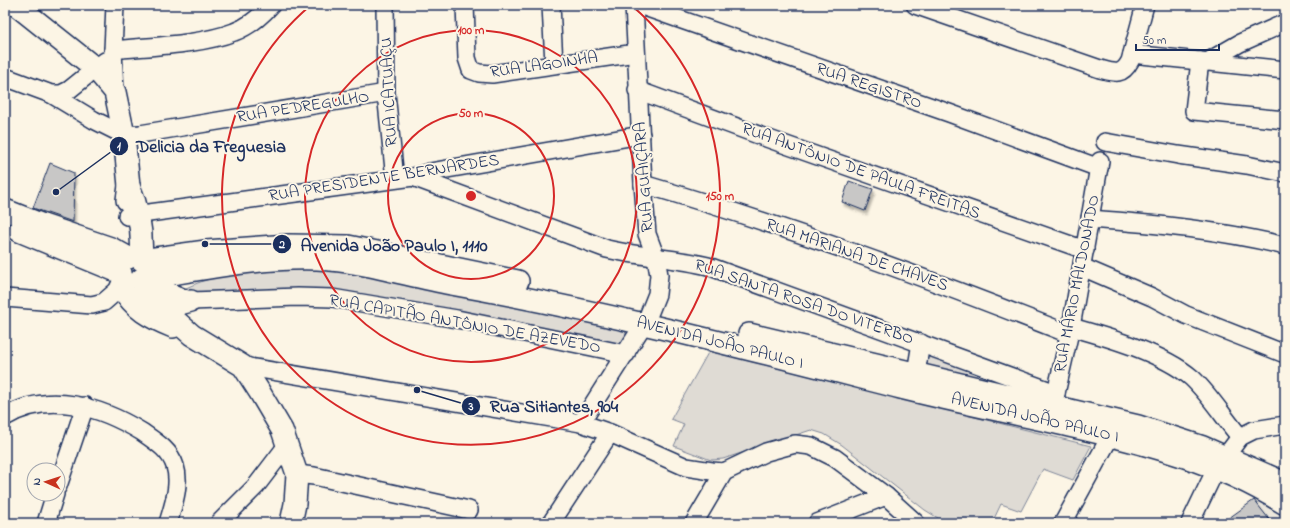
<svg xmlns="http://www.w3.org/2000/svg" width="1290" height="528" viewBox="0 0 1290 528" font-family="'Indie Flower',sans-serif">
<style>
.built{fill:#ece7dc}
.green{fill:#dfdbd4;stroke:#7d8599}
.building{fill:#c8c7c6;stroke:#1b2f5e;filter:url(#shadow)}
.lines{fill:none;stroke-linecap:round;stroke-linejoin:round}
.minor-casing{stroke:#1b2f5e;stroke-width:20}
.major-casing{stroke:#1b2f5e;stroke-width:24}
.minor{stroke:#fcf5e5;stroke-width:17}
.major{stroke:#fcf5e5;stroke-width:21}
.ring{fill:none;stroke:#d62828;stroke-width:2}
.labels{text-anchor:middle;dominant-baseline:central;stroke-width:4;stroke-linejoin:round;paint-order:stroke}
.street-label{font-size:17px;fill:#1b2f5e;stroke:#fcf5e5}
.centre{fill:#d62828;stroke:#fcf5e5;stroke-width:2}
.ring-label{font-size:12px;text-anchor:middle;font-weight:bold;fill:#d62828;stroke:#fcf5e5;stroke-width:4;stroke-linejoin:round;paint-order:stroke}
.leader{fill:none;stroke:#1b2f5e;stroke-width:1.5}
.callout-dot{fill:#1b2f5e;stroke:#fcf5e5;stroke-width:1.5}
.mark-label{font-size:12px;text-anchor:middle;font-weight:bold;fill:#fff}
.callout-label{font-size:18px;text-anchor:middle;font-weight:bold;fill:#1b2f5e;stroke:#fcf5e5;stroke-width:4;stroke-linejoin:round;paint-order:stroke}
</style>
<defs>
<filter id="shadow"><feDropShadow dx="2" dy="3.5" stdDeviation="1" flood-color="#0004"/></filter>
</defs>
<rect width="100%" height="100%" fill="#fcf5e5"/>
<filter id="ink" filterUnits="userSpaceOnUse"><feTurbulence type="fractalNoise" baseFrequency=".025" numOctaves="2"/><feDisplacementMap in="SourceGraphic" scale="8" xChannelSelector="R" yChannelSelector="G"/><feConvolveMatrix kernelMatrix="1 2 1 2 8 2 1 2 1" color-interpolation-filters="sRGB"/></filter>
<g filter="url(#ink)">
<polygon class="built" points="1262,496 1285,512 1285,523 1222,523"/>
<g class="green">
<path d="M323,266l300,59 5,15 -5,7 -186,-36 -244,-13 -7,-10c42,-20 92,-20 137,-22z"/>
<polygon points="917,345 1021,384 1053,407 927,376"/>
<polygon points="709,351 1091,446 1073,480 1043,469 1021,511 1001,504 992,523 946,523 925,510 842,445 824,434 811,430 723,459 711,460 674,446 684,424 671,419"/>
</g>
<g class="building">
<polygon points="50,163 74,173 73,222 33,208"/>
<polygon points="849,181 873,189 865,211 842,202"/>
<polygon points="1254,500 1272,523 1222,523"/>
</g>
<g class="lines">
<g class="minor-casing">
<g id="minor">
<polyline points="385,5 386,93 395,179"/>
<polyline points="465,5 467,58 471,70 479,73 492,74 636,53"/>
<polyline points="551,5 554,64"/>
<polyline points="639,5 949,113 1099,168"/>
<path d="M915,5l185,64c15,4 22,7 30,-8l15,-56"/>
<path d="M113,50c38,-4 87,-5 121,-18 14,-5 28,-17 37,-27"/>
<polyline points="1132,54 1285,70"/>
<polyline points="1200,61 1194,111 1285,120"/>
<polyline points="1207,62 1240,43 1285,23"/>
<polyline points="5,77 51,94 94,120 124,135 140,134 386,93"/>
<polyline points="637,90 769,139 1085,250"/>
<polyline points="115,92 113,50 115,5"/>
<polyline points="51,94 61,94 69,90 105,61"/>
<polyline points="1105,142 1178,155 1247,165 1285,173"/>
<path d="M413,177l194,72c34,8 68,9 101,17l348,127"/>
<path d="M643,184c144,42 286,95 426,150"/>
<polyline points="127,216 413,177 430,172 641,135"/>
<path d="M1090,219c66,5 131,11 195,27"/>
<polyline points="1082,267 1152,297 1186,315 1285,354"/>
<polyline points="141,279 191,301 298,297 332,298 457,319 626,354"/>
<polyline points="5,298 92,305 104,302 128,281"/>
<path d="M1071,327c36,10 92,26 121,51 18,17 32,40 48,59"/>
<polyline points="243,366 581,423 610,433 686,467 712,471 724,472 766,452 795,444 811,446 835,458 886,496 916,523"/>
<polyline points="916,373 921,343"/>
<polyline points="1054,402 1071,327 1100,161"/>
<path d="M5,417c44,-27 96,-10 137,15 13,9 28,18 33,34 6,18 -2,40 -7,57"/>
<polyline points="581,423 647,319 657,294 659,275 656,258 647,234 643,184 634,5"/>
<polyline points="297,474 314,476 469,510"/>
<polyline points="58,486 85,406"/>
<polyline points="46,523 55,494"/>
<polyline points="219,523 256,486 288,444"/>
<polyline points="551,523 610,433"/>
<polyline points="694,523 724,472"/>
<polyline points="817,523 886,496"/>
<polyline points="1063,523 1111,435"/>
<polyline points="1190,523 1216,469 1240,437 1254,430 1285,425"/>
</g>
</g>
<g class="major-casing">
<g id="major">
<polyline points="16,5 95,68 115,92 124,135 129,186 127,200"/>
<path d="M129,186c11,25 14,48 12,74l65,-9 83,-6 59,1 170,35"/>
<polyline points="5,210 43,225 111,248 129,258"/>
<polyline points="19,231 121,273"/>
<path d="M121,287c14,23 28,30 52,40"/>
<polyline points="170,316 172,306 191,301"/>
<polyline points="749,334 1138,426 1203,447 1285,483"/>
<path d="M291,523l4,-19 2,-30 -15,-44 -23,-39 -16,-25 -51,-31 -42,-37 -9,-19c58,-9 118,-22 176,-20 46,2 90,17 134,25 152,27 301,66 450,104 56,14 112,25 168,38 76,17 150,36 216,78"/>
</g>
</g>
<use href="#minor" class="minor"/>
<use href="#major" class="major"/>
</g>
</g>
<g class="ring">
<circle cx="471" cy="196" r="83"/>
<circle cx="471" cy="196" r="166"/>
<path d="M631 5A249 249 0 1 1 311 5"/>
</g>
<g class="labels">
<g class="street-label">
<text transform="translate(544 65) rotate(-8)">RUA LAGOINHA</text>
<text transform="translate(869 86) rotate(19)">RUA REGISTRO</text>
<text transform="translate(389 92) rotate(-93)">RUA ICATUAÇU</text>
<text transform="translate(303 107) rotate(-9)">RUA PEDREGULHO</text>
<text transform="translate(861 171) rotate(20)">RUA ANTÔNIO DE PAULA FREITAS</text>
<text transform="translate(644 177) rotate(-94)">RUA GUAIÇARA</text>
<text transform="translate(384 178) rotate(-9)">RUA PRESIDENTE BERNARDES</text>
<text transform="translate(857 255) rotate(19)">RUA MARIANA DE CHAVES</text>
<text transform="translate(1077 284) rotate(-79)">RUA MÁRIO MALDONADO</text>
<text transform="translate(804 302) rotate(19)">RUA SANTA ROSA DO VITERBO</text>
<text transform="translate(465 324) rotate(10)">RUA CAPITÃO ANTÔNIO DE AZEVEDO</text>
<text transform="translate(720 343) rotate(14)">AVENIDA JOÃO PAULO I</text>
<text transform="translate(1035 418) rotate(13)">AVENIDA JOÃO PAULO I</text>
</g>
</g>
<circle cx="471" cy="196" r="6" class="centre"/>
<g class="ring-label">
<text x="471" y="34">100 m</text>
<text x="471" y="117">50 m</text>
<text x="720" y="200">150 m</text>
</g>
<path class="leader" d="M56 192L119 146M205 244L282 244M417 390L471 406"/>
<g class="callout-dot">
<circle cx="56" cy="192" r="4"/>
<circle cx="205" cy="244" r="4"/>
<circle cx="417" cy="390" r="4"/>
<circle cx="119" cy="146" r="10"/>
<circle cx="282" cy="244" r="10"/>
<circle cx="471" cy="406" r="10"/>
</g>
<g class="mark-label">
<text x="119" y="150">1</text>
<text x="282" y="248">2</text>
<text x="471" y="410">3</text>
</g>
<g class="callout-label">
<text x="211" y="152">Delicia da Freguesia</text>
<text x="394" y="251">Avenida João Paulo I, 1110</text>
<text x="554" y="412">Rua Sitiantes, 904</text>
</g>
<rect width="1290" height="528" fill="none" stroke="#fcf5e5" stroke-width="20"/>
<rect x="10" y="10" width="1270" height="508" fill="none" stroke="#1b2f5e" stroke-width="1.5" filter="url(#ink)"/>
<g transform="translate(46 482) rotate(273)"><circle r="19" fill="#fcf5e5" stroke="#a2a6af"/>
<path d="M0-3L7 15L0 10L-7 15Z" fill="#c8321e"/>
<text y="-6" font-size="11" font-weight="bold" text-anchor="middle" fill="#1b2f5e">N</text>
</g>
<path d="M1136 44v6h83v-6" fill="none" stroke="#1b2f5e" stroke-width="2"/>
<text x="1142" y="44" font-size="12" fill="#1b2f5e" stroke="#fcf5e5" stroke-width="3" paint-order="stroke">50 m</text>
</svg>
